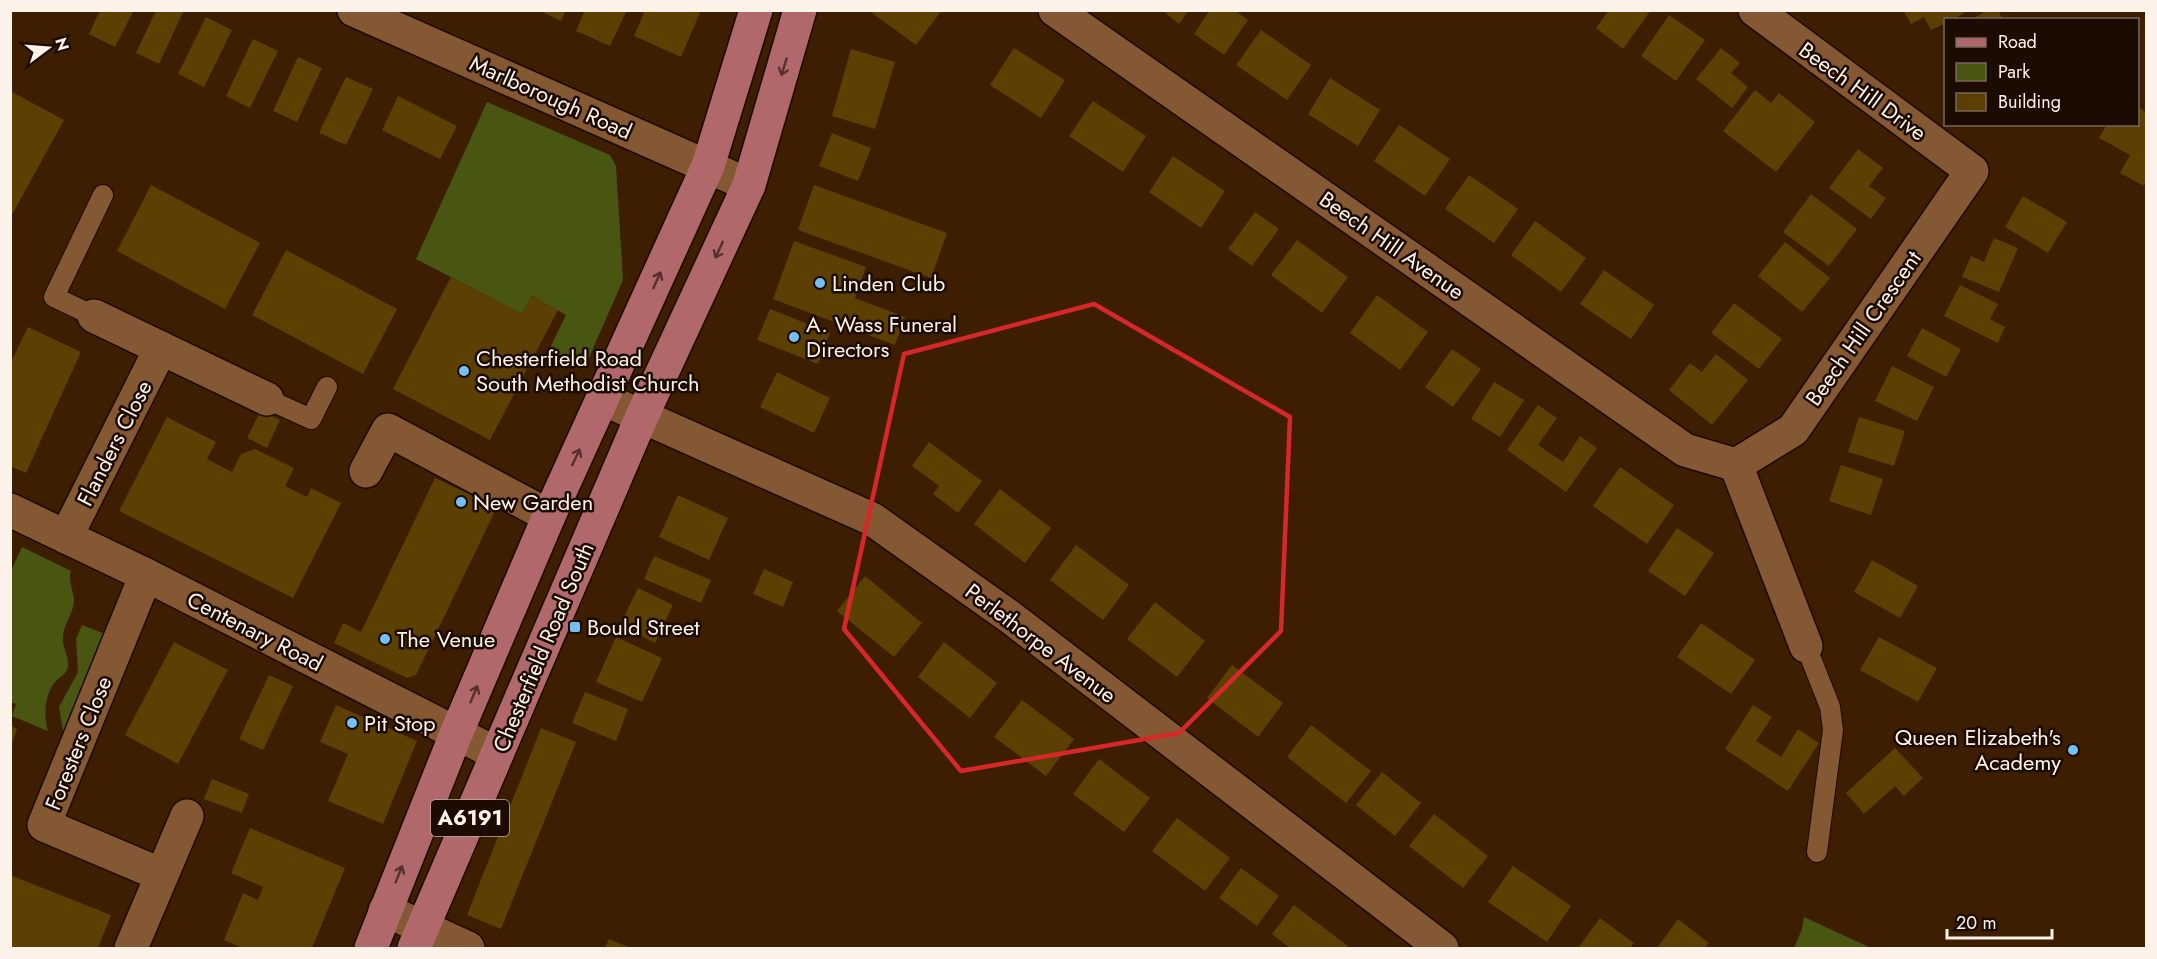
<svg xmlns="http://www.w3.org/2000/svg" width="2157" height="959" viewBox="0 0 2157 959" font-family="Jost,sans-serif">
<style>
.green{fill:#495612}
.building{fill:#5b3f03}
.lines{fill:none;stroke-linecap:round;stroke-linejoin:round}
.service-casing{stroke:#1e0a00;stroke-width:22}
.minor-casing{stroke:#1e0a00;stroke-width:36}
.primary-casing{stroke:#1e0a00;stroke-width:36}
.service{stroke:#845832;stroke-width:20}
.minor{stroke:#845832;stroke-width:33}
.primary{stroke:#b0686a;stroke-width:33}
.oneway{stroke:#57302a}
.marked{fill:none;stroke:#d62828;stroke-width:4.5;stroke-linejoin:round}
.poi-dot{fill:#74c0f6;stroke:#1c0b00;stroke-width:2}
.labels{text-anchor:middle;dominant-baseline:central;stroke-width:5;stroke-linejoin:round;paint-order:stroke}
.shield{fill:#1c0b00;stroke:#baada4;stroke-width:1.5}
.shield-label{font-size:21px;font-weight:bold;fill:#fdf2ea}
.street-label{font-size:22px;fill:#fdf2ea;stroke:#1c0b00}
.poi-label{font-size:22px;fill:#fdf2ea;stroke:#1c0b00;text-anchor:start}
</style>
<rect width="100%" height="100%" fill="#3d1e01"/>
<g class="green">
<polygon points="487,102 610,155 616,166 623,280 584,369 549,350 566,315 532,296 522,314 416,259"/>
<path d="M22,547l49,24c-4,11 4,21 3,32 -2,12 -11,22 -11,35 -1,9 6,18 5,27 0,9 -8,11 -13,17 -11,13 -11,35 -7,49l-36,-15 4,-12 -6,-2 1,-131z"/>
<polygon points="82,625 105,634 64,737 59,707 78,672 76,639"/>
<polygon points="1804,917 1871,948 1794,948 1802,929"/>
</g>
<g class="building">
<polygon points="100,10 134,10 115,47 89,34"/>
<polygon points="156,10 184,10 159,64 136,53"/>
<polygon points="538,10 566,10 561,21"/>
<polygon points="585,10 627,10 610,46 576,31"/>
<polygon points="645,10 701,10 681,57 634,36"/>
<polygon points="874,10 942,10 916,45 872,13"/>
<polygon points="1162,10 1189,10 1179,24"/>
<polygon points="1210,10 1234,10 1248,20 1224,55 1194,34"/>
<polygon points="1609,10 1651,10 1623,49 1596,28"/>
<polygon points="1903,10 1969,10 1952,20 1946,20 1946,23 1931,30 1924,17 1911,24"/>
<polygon points="1988,10 1998,10 2003,20 1971,20"/>
<polygon points="1669,15 1705,40 1676,81 1641,56"/>
<polygon points="206,17 232,30 204,87 178,74"/>
<polygon points="1261,30 1311,65 1287,100 1236,65"/>
<polygon points="253,39 278,51 250,108 226,96"/>
<polygon points="1014,48 1065,80 1041,118 990,85"/>
<polygon points="1721,48 1740,63 1731,73 1748,87 1732,108 1696,79"/>
<polygon points="851,49 895,62 875,129 832,116"/>
<polygon points="298,57 322,68 297,122 273,111"/>
<polygon points="346,77 373,89 346,145 319,133"/>
<polygon points="1330,78 1380,110 1358,146 1308,114"/>
<polygon points="1755,90 1771,103 1779,93 1815,122 1776,172 1723,131"/>
<polygon points="10,91 64,120 13,213 10,212"/>
<polygon points="398,96 457,126 440,159 382,130"/>
<polygon points="1093,101 1146,136 1123,172 1069,136"/>
<polygon points="2138,107 2146,112 2146,182 2144,186 2120,173 2130,155 2099,138 2107,124 2138,124"/>
<polygon points="1399,125 1450,159 1425,196 1374,161"/>
<polygon points="832,133 871,148 858,181 819,166"/>
<polygon points="1858,149 1883,168 1869,186 1886,198 1871,219 1829,188"/>
<polygon points="1173,156 1225,191 1201,228 1149,192"/>
<polygon points="1469,175 1518,209 1494,243 1445,209"/>
<polygon points="151,185 260,243 225,309 117,251"/>
<polygon points="814,185 947,233 931,278 798,230"/>
<polygon points="1811,194 1857,229 1829,266 1783,232"/>
<polygon points="2023,196 2067,222 2048,253 2005,227"/>
<polygon points="1255,212 1279,229 1252,266 1228,249"/>
<polygon points="1535,221 1586,258 1561,292 1511,255"/>
<polygon points="1994,238 2018,248 1999,292 1962,277 1971,256 1984,262"/>
<polygon points="1297,240 1348,277 1322,313 1271,275"/>
<polygon points="794,241 866,267 855,298 905,317 895,345 773,299"/>
<polygon points="1785,242 1830,278 1802,312 1758,276"/>
<polygon points="286,250 397,309 363,374 252,315"/>
<polygon points="1604,270 1654,305 1631,339 1580,304"/>
<polygon points="451,277 522,314 531,296 558,310 490,440 393,389"/>
<polygon points="1960,285 1998,304 1990,319 2005,327 1998,343 1944,316"/>
<polygon points="1377,295 1428,332 1400,370 1350,333"/>
<polygon points="1734,303 1782,339 1759,369 1711,333"/>
<polygon points="770,309 830,333 818,364 757,340"/>
<polygon points="28,327 81,352 26,473 10,466 10,364"/>
<polygon points="1922,328 1961,349 1946,377 1907,356"/>
<polygon points="1452,349 1481,369 1453,407 1425,387"/>
<polygon points="1716,354 1748,380 1712,425 1669,390 1690,363 1702,372"/>
<polygon points="1892,366 1934,387 1917,421 1875,401"/>
<polygon points="777,372 830,398 814,433 760,407"/>
<polygon points="1494,382 1524,400 1500,437 1471,419"/>
<polygon points="1538,405 1557,418 1538,445 1563,462 1580,436 1597,448 1566,492 1507,450"/>
<polygon points="261,410 280,420 267,448 247,438"/>
<polygon points="167,417 216,442 207,459 232,472 241,454 255,449 294,468 285,486 307,497 311,488 341,503 293,598 119,511"/>
<polygon points="1859,417 1905,431 1894,466 1848,452"/>
<polygon points="929,442 982,481 958,513 933,494 939,486 912,466"/>
<polygon points="1841,465 1883,479 1871,515 1829,501"/>
<polygon points="1620,467 1674,505 1647,544 1593,506"/>
<polygon points="435,478 497,507 416,675 407,678 334,643 343,623 361,632"/>
<polygon points="1000,489 1051,528 1025,563 974,524"/>
<polygon points="678,495 728,518 709,560 659,537"/>
<polygon points="1677,528 1714,553 1685,596 1648,571"/>
<polygon points="1076,545 1129,585 1103,620 1050,580"/>
<polygon points="654,556 711,580 701,603 644,579"/>
<polygon points="1872,560 1918,586 1900,618 1854,592"/>
<polygon points="764,569 793,582 783,607 753,594"/>
<polygon points="865,576 922,623 894,657 837,611"/>
<polygon points="638,588 673,605 655,643 620,625"/>
<polygon points="1155,602 1205,641 1177,677 1127,639"/>
<polygon points="1701,623 1755,660 1731,694 1677,657"/>
<polygon points="616,637 662,658 642,702 596,682"/>
<polygon points="1879,637 1937,668 1918,702 1860,670"/>
<polygon points="174,642 228,670 178,764 125,735"/>
<polygon points="944,642 997,683 970,718 918,677"/>
<polygon points="1232,665 1283,703 1258,737 1207,698"/>
<polygon points="269,675 293,686 263,750 239,739"/>
<polygon points="585,692 628,709 616,741 572,723"/>
<polygon points="1022,700 1074,739 1046,776 994,737"/>
<polygon points="336,705 417,741 383,824 328,801 348,754 320,742"/>
<polygon points="1753,705 1772,717 1756,741 1781,757 1798,729 1819,743 1788,791 1725,749"/>
<polygon points="10,725 17,729 11,747 10,747"/>
<polygon points="1311,725 1371,771 1346,803 1287,757"/>
<polygon points="541,728 576,742 501,929 467,915"/>
<polygon points="1895,748 1923,778 1904,796 1895,786 1864,814 1846,793"/>
<polygon points="1099,759 1150,798 1124,832 1073,794"/>
<polygon points="1382,772 1421,803 1395,836 1356,805"/>
<polygon points="212,779 249,794 242,813 204,799"/>
<polygon points="1434,814 1488,856 1463,888 1409,846"/>
<polygon points="1177,818 1230,858 1205,891 1152,851"/>
<polygon points="250,828 345,868 312,948 239,948 240,947 224,940 243,893 258,900 263,887 231,873"/>
<polygon points="1513,866 1571,906 1547,942 1488,902"/>
<polygon points="1241,868 1279,896 1257,926 1219,898"/>
<polygon points="10,875 111,915 98,948 10,948"/>
<polygon points="1294,905 1348,946 1346,948 1290,948 1272,934"/>
<polygon points="1600,918 1634,943 1630,948 1578,948"/>
<polygon points="1678,919 1709,943 1705,948 1657,948"/>
<polygon points="609,939 631,948 605,948"/>
</g>
<g class="lines">
<g class="service-casing">
<g id="service">
<polyline points="94,316 54,297 103,195"/>
<polyline points="267,399 311,419 327,387"/>
<polyline points="1806,646 1830,707 1833,730 1817,852"/>
</g>
</g>
<g class="minor-casing">
<g id="minor">
<polyline points="354,10 749,185"/>
<polyline points="1055,10 1685,450 1736,465"/>
<polyline points="94,316 267,399"/>
<polyline points="603,399 872,519 1010,617 1442,948"/>
<polyline points="1736,465 1793,430 1972,171 1755,10"/>
<polyline points="1736,465 1806,646"/>
<polyline points="366,471 388,430 549,516"/>
<polyline points="10,510 146,575 497,754"/>
<polyline points="66,537 161,348"/>
<polyline points="146,575 44,825 162,875"/>
<polyline points="385,910 468,948"/>
<polyline points="131,948 187,816"/>
</g>
</g>
<g class="primary-casing">
<g id="primary">
<polyline points="371,948 456,734 549,516 708,166 756,10"/>
<polyline points="414,948 642,416 749,185 800,10"/>
</g>
</g>
<use href="#service" class="service"/>
<use href="#minor" class="minor"/>
<use href="#primary" class="primary"/>
</g>
<defs><path id="oneway-shaft" d="M-6 0H5M1.5-3L5.5 0L1.5 3" fill="none" stroke-width="1.6" stroke-linecap="round" stroke-linejoin="round" transform="scale(1.5)"/></defs>
<g class="oneway">
<use href="#oneway-shaft" transform="translate(784 67) rotate(107)"/>
<use href="#oneway-shaft" transform="translate(719 250) rotate(115)"/>
<use href="#oneway-shaft" transform="translate(657 280) rotate(-66)"/>
<use href="#oneway-shaft" transform="translate(576 457) rotate(-65)"/>
<use href="#oneway-shaft" transform="translate(474 694) rotate(-67)"/>
<use href="#oneway-shaft" transform="translate(399 874) rotate(-68)"/>
</g>
<path class="marked" d="M1094,304l196,113 -9,214 -102,102 -218,38 -117,-142 60,-275z"/>
<g class="poi-dot">
<circle cx="820" cy="283" r="6"/>
<circle cx="794" cy="337" r="6"/>
<circle cx="464" cy="371" r="6"/>
<circle cx="461" cy="502" r="6"/>
<rect x="569" y="621" width="12" height="12" rx="3"/>
<circle cx="385" cy="639" r="6"/>
<circle cx="352" cy="723" r="6"/>
<circle cx="2073" cy="750" r="6"/>
</g>
<g class="labels">
<rect class="shield" x="431" y="800" width="78" height="36" rx="4.5"/>
<g class="shield-label">
<text x="470" y="818">A6191</text>
</g>
<g class="street-label">
<text transform="translate(1863 91) rotate(36)">Beech Hill Drive</text>
<text transform="translate(551 97) rotate(24)">Marlborough Road</text>
<text transform="translate(1392 245) rotate(35)">Beech Hill Avenue</text>
<text transform="translate(1863 328) rotate(-55)">Beech Hill Crescent</text>
<text transform="translate(114 443) rotate(-63)">Flanders Close</text>
<text transform="translate(255 631) rotate(27)">Centenary Road</text>
<text transform="translate(1041 643) rotate(37)">Perlethorpe Avenue</text>
<text transform="translate(543 647) rotate(-67)">Chesterfield Road South</text>
<text transform="translate(78 743) rotate(-68)">Foresters Close</text>
</g>
<g class="poi-label">
<text x="832" y="283">Linden Club</text>
<text x="806" y="324">A. Wass Funeral<tspan x="806" dy="25">Directors</tspan></text>
<text x="476" y="358">Chesterfield Road<tspan x="476" dy="25">South Methodist Church</tspan></text>
<text x="473" y="502">New Garden</text>
<text x="587" y="627">Bould Street</text>
<text x="397" y="639">The Venue</text>
<text x="364" y="723">Pit Stop</text>
<text x="2061" y="737" text-anchor="end">Queen Elizabeth's<tspan x="2061" dy="25">Academy</tspan></text>
</g>
</g>
<rect width="2157" height="959" fill="none" stroke="#fdf2ea" stroke-width="24"/>
<rect x="1944" y="18" width="195" height="108" fill="#1c0b00" stroke="#76675e" stroke-width="1.5"/>
<rect x="1956" y="38" width="30" height="9" fill="#b0686a" stroke="#76675e" stroke-width="1.5"/>
<text x="1998" y="48" font-size="18" fill="#fdf2ea">Road</text>
<rect x="1956" y="63" width="30" height="18" fill="#495612" stroke="#76675e" stroke-width="1.5"/>
<text x="1998" y="78" font-size="18" fill="#fdf2ea">Park</text>
<rect x="1956" y="93" width="30" height="18" fill="#5b3f03" stroke="#76675e" stroke-width="1.5"/>
<text x="1998" y="108" font-size="18" fill="#fdf2ea">Building</text>
<g transform="translate(48 48) rotate(74)" stroke="#1c0b00" stroke-width="4.5" paint-order="stroke">
<path d="M0-4.5L10 22L0 15L-10 22Z" fill="#fdf2ea"/>
<text y="-9" font-size="16" font-weight="bold" text-anchor="middle" fill="#fdf2ea">N</text>
</g>
<path d="M1947 929v9h105v-9" fill="none" stroke="#fdf2ea" stroke-width="3"/>
<text x="1956" y="929" font-size="18" fill="#fdf2ea" stroke="#1c0b00" stroke-width="4.5" paint-order="stroke">20 m</text>
</svg>
